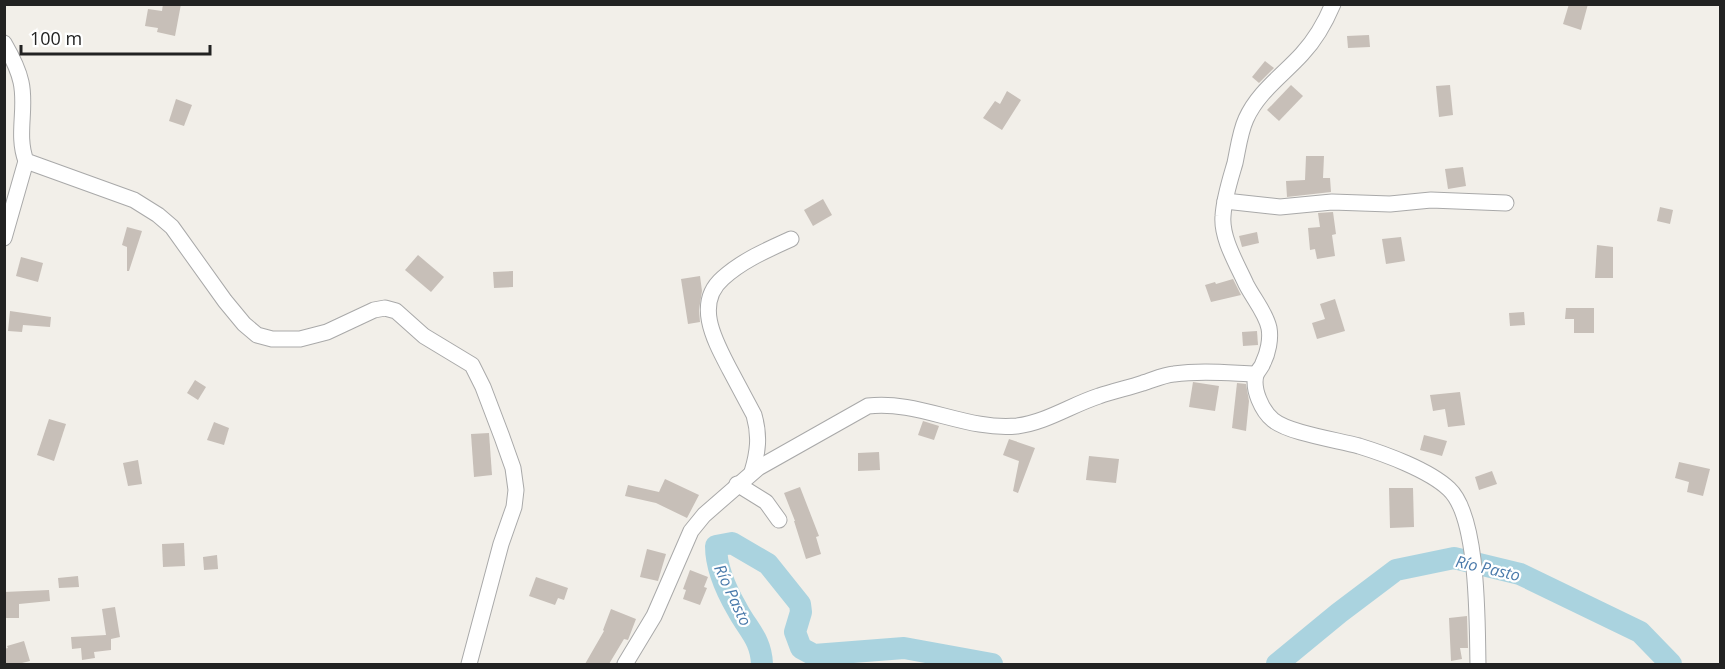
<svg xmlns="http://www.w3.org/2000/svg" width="1725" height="669" viewBox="0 0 1725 669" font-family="'Open Sans',sans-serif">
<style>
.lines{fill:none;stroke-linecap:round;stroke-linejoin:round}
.river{stroke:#aad3df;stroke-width:22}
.building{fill:#c7bfb8}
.minor-casing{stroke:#a9a9a9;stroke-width:17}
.minor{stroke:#fff;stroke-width:15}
.labels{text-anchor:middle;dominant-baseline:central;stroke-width:4.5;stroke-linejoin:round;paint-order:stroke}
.water-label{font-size:16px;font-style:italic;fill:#4a7aab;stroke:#fff}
</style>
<rect width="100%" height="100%" fill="#f2efe9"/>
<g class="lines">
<g class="river">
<path d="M762,664c-1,-25 -14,-34 -25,-55 -11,-19 -21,-42 -21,-63l16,-3 36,21 32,40 1,8 -6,20 6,16 13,7 90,-7 88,16"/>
<polyline points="1277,664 1339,613 1396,570 1454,558 1520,574 1640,632 1671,664"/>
</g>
</g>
<g class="building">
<polygon points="163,4 181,4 175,36 157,32 158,28 145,26 148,9 162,11"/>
<polygon points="1569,4 1588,4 1581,30 1563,24"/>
<polygon points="1369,35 1370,47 1348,48 1347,36"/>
<polygon points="1265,61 1274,68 1259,83 1252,77"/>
<polygon points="1291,85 1303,96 1279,121 1267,110"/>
<polygon points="1450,85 1453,115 1439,117 1436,86"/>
<polygon points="1007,91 1021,100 1002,130 983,118 995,101 1000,104"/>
<polygon points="176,99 192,105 184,126 169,121"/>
<polygon points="1306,156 1324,156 1323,178 1330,178 1331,192 1287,197 1286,181 1305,180"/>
<polygon points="1463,167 1466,186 1448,189 1445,169"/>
<polygon points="823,199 832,215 813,226 804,210"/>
<polygon points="1660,207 1673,210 1670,224 1657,221"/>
<polygon points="1333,212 1336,234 1332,235 1335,256 1317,259 1315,249 1310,250 1308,228 1320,227 1318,213"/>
<polygon points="127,227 142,231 129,271 127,271 127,247 122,245"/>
<polygon points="1257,232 1259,243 1242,247 1239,236"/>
<polygon points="1401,237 1405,261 1386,264 1382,239"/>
<polygon points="1597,245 1613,247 1613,278 1595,278"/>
<polygon points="418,255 444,277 431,292 405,270"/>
<polygon points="21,257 43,263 38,282 16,276"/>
<polygon points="513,271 513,287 494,288 493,272"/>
<polygon points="700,276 702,291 699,310 700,322 688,324 681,279"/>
<polygon points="1233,279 1241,295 1211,302 1205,285 1215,282 1216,284"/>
<polygon points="1335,299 1345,331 1317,339 1312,323 1325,319 1320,304"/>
<polygon points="1566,308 1594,308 1594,333 1574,333 1574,319 1565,319"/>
<polygon points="10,311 51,317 50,327 23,325 22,332 8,331"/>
<polygon points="1524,312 1525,325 1510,326 1509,313"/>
<polygon points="1257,331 1258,345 1243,346 1242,332"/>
<polygon points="195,380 206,387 198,400 187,393"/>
<polygon points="1193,382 1219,386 1215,411 1189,407"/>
<polygon points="1237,383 1246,384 1249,401 1246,431 1232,428"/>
<polygon points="1460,392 1465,425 1448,427 1445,409 1433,411 1430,395"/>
<polygon points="49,419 66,424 54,461 37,455"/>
<polygon points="923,421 939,426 934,440 918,435"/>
<polygon points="214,422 229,428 224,445 207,440"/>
<polygon points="489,433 492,475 474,477 471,434"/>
<polygon points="1424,435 1447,441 1442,456 1420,450"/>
<polygon points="1009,439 1035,448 1018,493 1013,491 1019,461 1003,455"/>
<polygon points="879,452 880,470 858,471 858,453"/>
<polygon points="1089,456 1119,459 1116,483 1086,480"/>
<polygon points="138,460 142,484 128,486 123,463"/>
<polygon points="1679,462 1710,469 1703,496 1687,492 1689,482 1675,478"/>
<polygon points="1492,471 1497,484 1479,490 1475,477"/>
<polygon points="665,479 699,495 687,518 656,503 625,496 628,485 659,492"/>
<polygon points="800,487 819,536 816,537 821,554 806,559 794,521 795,521 784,493"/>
<polygon points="1389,488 1413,488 1414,527 1390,528"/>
<polygon points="184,543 185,566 163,567 162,544"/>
<polygon points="647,549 666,554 658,581 640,577"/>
<polygon points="217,555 218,569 204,570 203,557"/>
<polygon points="690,570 708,577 704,587 707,588 700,605 683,599 686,590 683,589"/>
<polygon points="78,576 79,587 59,588 58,578"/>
<polygon points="536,577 568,588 564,600 558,598 555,605 529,596"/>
<polygon points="49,590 50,601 19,604 19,618 4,618 4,592"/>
<polygon points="115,607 120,637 111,639 111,650 94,652 95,658 82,660 81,648 72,649 71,637 106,635 102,609"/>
<polygon points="611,609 636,619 628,640 624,639 609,664 585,664 604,631 603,630"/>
<polygon points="1467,616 1468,648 1460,648 1462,659 1451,661 1449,618"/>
<polygon points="24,641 30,661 18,664 4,664 4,649 8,648 7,646"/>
</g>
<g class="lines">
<g class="minor-casing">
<g id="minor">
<path d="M1333,4c-8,19 -17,35 -31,50 -19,21 -44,38 -56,65 -6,13 -8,30 -11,44 -5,17 -11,35 -12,53 -2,22 14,48 23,68 7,14 20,29 23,44 2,11 -1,25 -6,35 -1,4 -5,7 -7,12 -4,14 6,36 17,45 16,13 64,20 86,26 26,8 70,24 90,43 30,28 28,135 29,175"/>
<path d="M4,43c7,12 14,25 17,39 6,26 -5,53 5,79l108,39 24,15 14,12 53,74 19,23 13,11 15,4h28l27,-7 47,-22 11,-2 11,3 28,25 48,29 11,22 19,50 11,31 3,22 -2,17 -13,37 -32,120"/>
<polyline points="1225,201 1280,207 1332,202 1390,204 1431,200 1506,203"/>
<polyline points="4,238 26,161"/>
<path d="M752,472c6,-20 8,-36 2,-57 -8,-15 -16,-30 -24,-45 -14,-27 -37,-66 -7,-92 20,-18 44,-28 68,-39"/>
<polyline points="737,484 766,502 779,520"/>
<path d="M625,664l29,-48 37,-85 13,-16 54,-47 110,-62c51,-6 98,25 149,20 30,-4 54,-21 82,-30 14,-5 29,-8 44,-13 10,-3 20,-8 31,-9 27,-4 55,-1 82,0"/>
</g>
</g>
<use href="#minor" class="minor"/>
</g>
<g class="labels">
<g class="water-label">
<text transform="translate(1488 568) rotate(13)">Río Pasto</text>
<text transform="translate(733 595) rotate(65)">Río Pasto</text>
</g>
</g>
<rect width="1725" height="669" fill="none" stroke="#222222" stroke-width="12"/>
<path d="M21 45v9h189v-9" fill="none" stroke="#222222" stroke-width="3"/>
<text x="30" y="45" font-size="18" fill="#222222" stroke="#ffffff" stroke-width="4.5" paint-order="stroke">100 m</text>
</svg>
